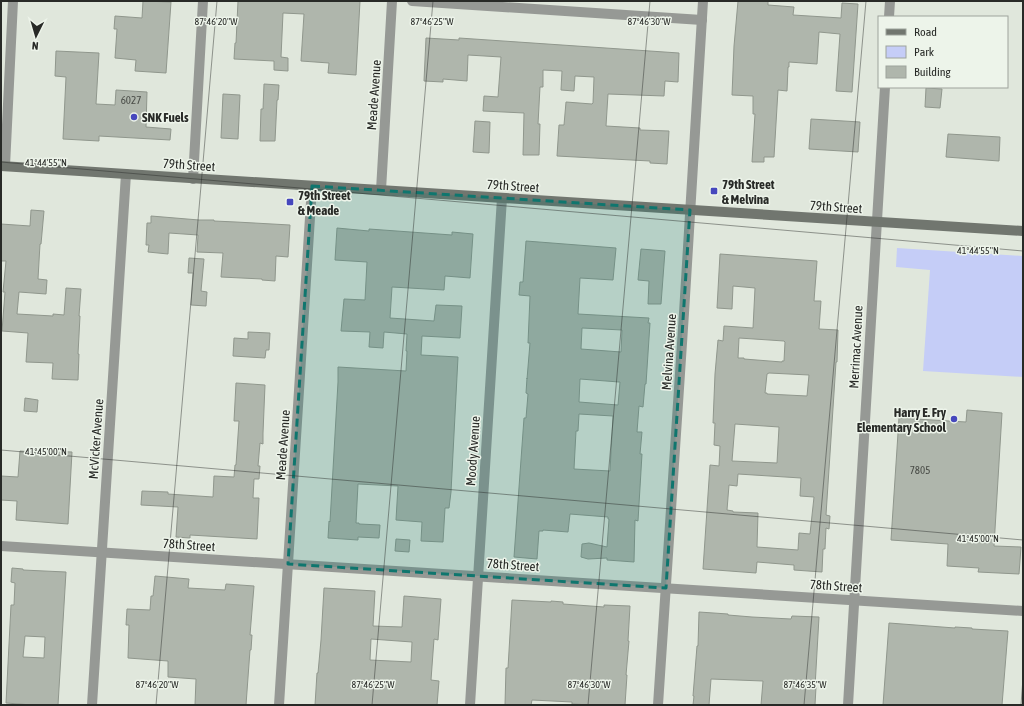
<svg xmlns="http://www.w3.org/2000/svg" width="1024" height="706" viewBox="0 0 1024 706" font-family="'Asap Condensed',sans-serif">
<style>
.green{fill:#c5cdf7}
.building{fill:#afb6ac;stroke:#90978d;fill-rule:evenodd}
.lines{fill:none;stroke-linecap:round;stroke-linejoin:round}
.minor{stroke:#969995;stroke-width:10}
.secondary{stroke:#71766f;stroke-width:10}
.marked{fill:#0f766e;fill-opacity:0.2;stroke:#0f766e;stroke-width:3;stroke-dasharray:8 5;stroke-linejoin:round}
.ticks{fill:none;stroke:#282a27;stroke-width:1;stroke-opacity:0.45}
.poi-dot{fill:#4647bd;stroke:#edf4ea;stroke-width:1.5}
.labels{text-anchor:middle;dominant-baseline:central;stroke-width:3;stroke-linejoin:round;paint-order:stroke}
.number-label{font-size:11px;fill:#4a4d48}
.street-label{font-size:13px;fill:#282a27;stroke:#edf4ea}
.poi-label{font-size:13px;font-weight:bold;fill:#282a27;stroke:#edf4ea;text-anchor:start}
.ticks-label{font-size:10px;text-anchor:middle;fill:#282a27;stroke:#edf4ea;stroke-width:3;stroke-linejoin:round;paint-order:stroke}
</style>
<rect width="100%" height="100%" fill="#e0e7dc"/>
<polygon class="green" points="897,248 1023,256 1023,377 923,371 930,270 896,267"/>
<g class="building">
<polygon points="143,1 171,2 166,73 135,71 136,60 115,58 117,29 114,29 115,16 142,18"/>
<polygon points="238,1 360,1 356,75 328,73 329,63 301,61 304,14 283,13 281,57 288,58 288,71 274,70 274,61 234,59 235,43 236,43"/>
<polygon points="738,1 768,1 768,5 794,7 793,15 841,18 842,3 858,4 852,92 836,91 840,34 819,32 817,64 789,62 789,67 788,67 787,91 778,90 774,157 764,157 764,162 752,162 755,114 753,114 753,96 732,95 734,46"/>
<polygon points="426,38 459,40 459,38 679,53 678,82 665,81 664,96 608,94 606,126 640,128 640,130 669,131 667,164 650,163 650,161 557,156 559,125 564,125 566,102 592,104 593,103 594,77 575,76 574,91 561,90 562,71 543,70 543,87 540,87 538,124 540,124 539,155 523,155 524,113 483,111 484,96 498,97 501,57 468,55 467,81 443,79 443,82 424,81"/>
<polygon points="56,51 99,53 96,104 115,105 116,90 147,92 146,127 171,129 170,140 99,136 99,141 63,139 66,77 55,76"/>
<polygon points="264,84 279,85 278,100 277,100 275,141 260,141 261,109 263,109"/>
<polygon points="926,88 942,89 940,108 925,107"/>
<polygon points="223,94 240,95 238,139 221,138"/>
<polygon points="811,119 860,122 858,152 809,149"/>
<polygon points="475,121 490,122 489,153 473,152"/>
<polygon points="948,134 1000,137 999,161 946,157"/>
<polygon points="31,210 44,211 41,244 40,244 38,279 47,280 46,294 19,292 17,314 53,316 53,314 64,315 66,288 81,289 79,316 80,316 78,354 79,354 78,380 52,379 53,363 26,362 28,333 2,331 5,292 3,292 6,261 1,261 1,224 30,226"/>
<polygon points="151,216 199,220 214,220 214,221 236,222 290,225 288,257 276,256 275,281 262,280 262,279 221,277 223,253 197,252 198,235 169,233 168,254 148,252 149,245 146,245 147,223 151,223"/>
<polygon points="337,228 369,231 369,229 452,235 452,232 473,234 470,278 445,276 444,290 392,287 390,318 434,321 436,305 462,306 460,338 422,336 421,355 458,357 451,492 449,508 445,508 443,542 421,541 422,522 396,520 398,486 358,484 356,523 359,523 359,524 380,525 379,538 358,537 358,540 328,538 329,521 330,522 338,382 338,367 406,371 407,351 406,351 407,334 384,332 383,348 369,347 370,332 341,331 344,299 365,300 367,262 335,260"/>
<path d="M526,241l90,7 -3,32 -33,-2 -2,36 71,4 -1,5h2l-4,61h-1l-2,23 -4,-1 -2,26h5l-2,22h2l-4,67 -3,-1 -1,42 -27,-2v-2l-19,1 -7,-2 1,-13 7,-1 18,4 2,-28h-1v-2l-38,-3 -2,18 -25,-2v1h-4l-2,28 -23,-2 10,-139h2l2,-24 -2,-1 1,-15v1l3,-36h-2l2,-47 -11,-1 1,-13h3zM582,328l40,2 -1,22 -40,-3zM580,379l39,3h1l-2,23 -39,-3zM579,414l34,2 -3,55 -36,-2 2,-38h2z"/>
<polygon points="641,249 665,251 661,304 648,304 649,281 638,280"/>
<path d="M720,254l97,7 -3,40h7l-2,28 19,1 -1,32h-1l-2,31 -8,122 4,1 -1,13 -3,-1 -1,21h-2l-1,23 -28,-2v-5l-37,-3 -1,11 -53,-4 7,-104 9,1 1,-20 -6,-1 1,-22h-2l2,-49 3,-34 5,1 1,-15 29,2 2,-40 -22,-2 -1,23 -15,-1zM739,338l45,3 1,1 -1,19h-2v1l-38,-3v-1h-6zM769,373l40,2 -2,21 -40,-2v-1h-2l2,-19zM735,424l44,3 -2,36 -45,-2zM738,474l63,4 -1,18 14,1 -4,37 -11,-1 -1,17 -41,-3 1,-34 -25,-1v-1l-6,-1 2,-25 8,1z"/>
<polygon points="189,258 204,259 201,291 207,292 206,306 191,305 193,273 188,273"/>
<polygon points="248,332 270,333 269,350 266,350 265,358 233,356 234,338 248,339"/>
<polygon points="236,383 265,385 263,433 263,444 260,443 258,466 260,466 259,479 254,479 253,498 259,498 257,539 190,535 190,538 176,537 178,507 141,505 142,491 168,492 168,494 213,497 214,476 234,477 235,465 236,465 239,421 234,421"/>
<polygon points="25,398 38,400 37,412 24,411"/>
<polygon points="967,410 1002,413 994,546 1021,547 1019,574 978,572 979,568 947,566 948,544 891,540 899,418 966,422"/>
<polygon points="20,451 46,453 46,451 72,452 68,524 16,520 17,501 1,500 1,476 18,477"/>
<polygon points="396,539 410,540 409,552 395,551"/>
<path d="M12,568l11,1v1l43,2 -8,133h-26l-26,-2 5,-98h3l1,-22 -4,-1zM25,636l20,1 -1,21 -21,-1z"/>
<polygon points="155,576 189,579 188,588 225,590 226,584 254,586 250,635 252,635 251,650 250,650 246,705 195,705 196,679 168,677 168,661 128,658 129,625 126,625 127,609 150,610 151,596 153,596"/>
<path d="M324,588l51,3 -2,35 29,1 2,-31 37,3 -3,41 -4,-1 -3,41 8,1 -2,24h-122l2,-32h1l3,-33zM371,639l41,3 -1,20 -41,-2z"/>
<polygon points="512,600 551,602 551,601 563,602 563,604 604,607 604,605 630,606 628,641 629,641 626,675 627,675 625,705 591,705 572,704 572,702 532,700 531,705 505,705 506,668 508,668"/>
<polygon points="699,612 728,614 728,615 752,617 791,619 792,616 819,617 815,687 816,687 815,705 761,705 763,681 711,679 709,705 693,705 694,696 693,696 697,646 698,646"/>
<polygon points="889,623 955,628 955,627 972,628 972,629 1008,631 1002,705 883,705"/>
</g>
<g class="lines">
<g class="minor">
<polyline points="412,1 702,20"/>
<polyline points="889,17 890,1"/>
<polyline points="5,166 13,1"/>
<polyline points="193,179 203,1"/>
<polyline points="381,190 392,1"/>
<polyline points="1,546 1023,611"/>
<polyline points="92,705 126,174"/>
<polyline points="279,705 312,186"/>
<polyline points="470,705 502,198"/>
<polyline points="658,705 684,313 703,1"/>
<polyline points="848,705 885,87"/>
</g>
<polyline class="secondary" points="1,166 1023,231"/>
</g>
<path class="marked" d="M312,186l378,24 -24,378 -378,-24z"/>
<path class="ticks" d="M1,162l1022,89M1,450l1022,90M156,705l61,-704M372,705l61,-704M588,705l62,-704M804,705l62,-704M1021,705l2,-27"/>
<g class="poi-dot">
<circle cx="134" cy="117" r="4"/>
<rect x="710" y="187" width="8" height="8" rx="2"/>
<rect x="286" y="198" width="8" height="8" rx="2"/>
<circle cx="954" cy="419" r="4"/>
</g>
<g class="labels">
<g class="number-label">
<text x="131" y="100">6027</text>
<text x="920" y="470">7805</text>
</g>
<g class="street-label">
<text transform="translate(374 95) rotate(-86)">Meade Avenue</text>
<text transform="translate(189 165) rotate(4)">79th Street</text>
<text transform="translate(513 186) rotate(4)">79th Street</text>
<text transform="translate(836 207) rotate(4)">79th Street</text>
<text transform="translate(856 347) rotate(-87)">Merrimac Avenue</text>
<text transform="translate(669 352) rotate(-86)">Melvina Avenue</text>
<text transform="translate(96 439) rotate(-86)">McVicker Avenue</text>
<text transform="translate(283 445) rotate(-86)">Meade Avenue</text>
<text transform="translate(473 451) rotate(-86)">Moody Avenue</text>
<text transform="translate(189 545) rotate(4)">78th Street</text>
<text transform="translate(513 565) rotate(4)">78th Street</text>
<text transform="translate(836 586) rotate(4)">78th Street</text>
</g>
<g class="poi-label">
<text x="142" y="117">SNK Fuels</text>
<text x="722" y="184">79th Street<tspan x="722" dy="15">&amp; Melvina</tspan></text>
<text x="298" y="195">79th Street<tspan x="298" dy="15">&amp; Meade</tspan></text>
<text x="946" y="412" text-anchor="end">Harry E. Fry<tspan x="946" dy="15">Elementary School</tspan></text>
</g>
</g>
<g class="ticks-label">
<text x="216" y="25">87°46'20"W</text>
<text x="432" y="25">87°46'25"W</text>
<text x="649" y="25">87°46'30"W</text>
<text x="46" y="166">41°44'55"N</text>
<text x="978" y="254">41°44'55"N</text>
<text x="46" y="455">41°45'00"N</text>
<text x="978" y="542">41°45'00"N</text>
<text x="157" y="688">87°46'20"W</text>
<text x="373" y="688">87°46'25"W</text>
<text x="589" y="688">87°46'30"W</text>
<text x="805" y="688">87°46'35"W</text>
</g>
<rect width="1024" height="706" fill="none" stroke="#282a27" stroke-width="4"/>
<rect x="878" y="16" width="130" height="72" fill="#edf4ea" stroke="#9ea39c"/>
<rect x="886" y="29" width="20" height="6" fill="#71766f" stroke="#9ea39c"/>
<text x="914" y="36" font-size="12" fill="#282a27">Road</text>
<rect x="886" y="46" width="20" height="12" fill="#c5cdf7" stroke="#9ea39c"/>
<text x="914" y="56" font-size="12" fill="#282a27">Park</text>
<rect x="886" y="66" width="20" height="12" fill="#afb6ac" stroke="#9ea39c"/>
<text x="914" y="76" font-size="12" fill="#282a27">Building</text>
<g transform="translate(36 36) rotate(185)" stroke="#edf4ea" stroke-width="3" paint-order="stroke">
<path d="M0-3L7 15L0 10L-7 15Z" fill="#282a27"/>
<text y="-6" font-size="11" font-weight="bold" text-anchor="middle" fill="#282a27">N</text>
</g>
</svg>
